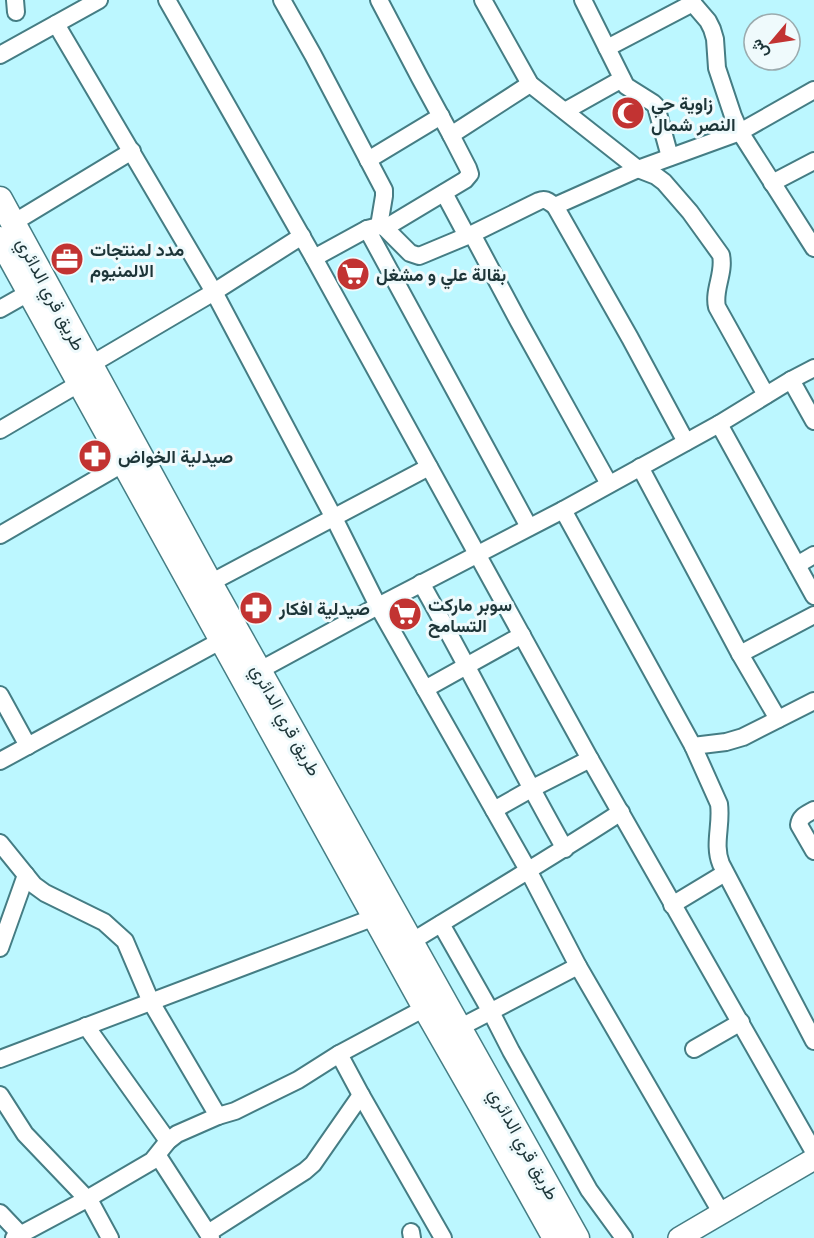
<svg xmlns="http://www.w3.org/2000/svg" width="814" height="1238" viewBox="0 0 814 1238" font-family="Inter,Vazirmatn,sans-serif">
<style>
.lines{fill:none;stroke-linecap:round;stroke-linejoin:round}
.minor-casing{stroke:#457d84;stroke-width:20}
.major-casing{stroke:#457d84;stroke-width:24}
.highway-casing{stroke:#457d84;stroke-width:27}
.minor{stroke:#fff;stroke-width:16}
.major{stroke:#fff;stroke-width:21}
.highway{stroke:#fff;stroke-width:24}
.labels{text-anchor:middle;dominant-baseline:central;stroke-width:6;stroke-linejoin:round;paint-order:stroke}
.poi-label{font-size:18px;font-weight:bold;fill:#1d3538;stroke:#effafc;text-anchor:start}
.street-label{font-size:18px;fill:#1d3538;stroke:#effafc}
</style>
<rect width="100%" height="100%" fill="#bcf7ff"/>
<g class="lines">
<g class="minor-casing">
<g id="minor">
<polyline points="15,0 16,12"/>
<polyline points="167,0 314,258 590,759 814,1152"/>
<polyline points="282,0 313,55 384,190 384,196 379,226"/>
<polyline points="379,0 420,78 451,135 468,168 470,174 465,180 385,228"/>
<path d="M483,0l47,84 108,85 18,7 8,6 26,30 31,43c4,18 -8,35 -4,52l49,88"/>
<polyline points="583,0 626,86 653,103 656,106 670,157"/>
<polyline points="690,0 708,21 712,29 715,39 717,68 733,116 740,132 814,248"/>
<polyline points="56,24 214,292 334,518 378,606 528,870 578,966 722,1214"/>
<polyline points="607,48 693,3"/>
<polyline points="0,55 99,0"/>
<polyline points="565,111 622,79"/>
<polyline points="451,135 530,84"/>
<polyline points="368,160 441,116"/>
<polyline points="772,183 814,161"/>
<polyline points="444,193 467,236"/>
<polyline points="555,206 630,338 686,442"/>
<polyline points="13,223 132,151"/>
<polyline points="367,229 529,527"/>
<polyline points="472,234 519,322 609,484"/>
<path d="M314,258l53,-29 12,-3 6,2 25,25 9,3 5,-2 48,-20 67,-33c7,-3 10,1 16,5l83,-37 102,-37 74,-42"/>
<polyline points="0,309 30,292"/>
<polyline points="90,365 214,292 302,236"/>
<polyline points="791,380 814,421"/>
<polyline points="719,424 814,596"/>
<polyline points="0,430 80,383"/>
<polyline points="640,467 740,654 778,719"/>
<path d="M563,510l130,236 26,58c3,21 -6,40 2,60l93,177"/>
<polyline points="0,535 124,463"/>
<polyline points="797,565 814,555"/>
<polyline points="210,583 429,467"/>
<path d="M421,583c50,88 94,178 144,266"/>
<polyline points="740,654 814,615"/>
<polyline points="251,675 378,606 563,510 719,424 791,380 814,368"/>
<polyline points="425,689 522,635"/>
<polyline points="0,695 28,746"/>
<polyline points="693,746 726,742 743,737 814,701"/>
<polyline points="0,761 222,640"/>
<polyline points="494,810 531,789 590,759"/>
<path d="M814,810c-7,4 -14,6 -15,15l15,26"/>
<polyline points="0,843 34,885 45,893 104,922 125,941 151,1002 218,1116"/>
<polyline points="672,905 725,873"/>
<polyline points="441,924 491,1012 511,1051 589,1190 624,1238"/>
<path d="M411,942c70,-43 141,-85 210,-130"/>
<polyline points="0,948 26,875"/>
<polyline points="86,1026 168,1141"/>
<polyline points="459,1028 578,966"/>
<polyline points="694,1049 741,1022"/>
<polyline points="339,1054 361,1095 443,1238"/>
<polyline points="0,1059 375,917"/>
<polyline points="0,1095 25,1134 91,1203 110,1238"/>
<polyline points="158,1156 211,1238"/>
<polyline points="0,1213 20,1234 20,1238"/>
<polyline points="411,1232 412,1238"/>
<polyline points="208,1233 305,1171 313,1164 361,1095"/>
<polyline points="14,1238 87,1199 152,1161 168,1141 177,1134 218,1116 235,1111 298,1080 339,1054 425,1008"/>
</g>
</g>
<g class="major-casing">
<polyline id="major" points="679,1238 814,1159"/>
</g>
<g class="highway-casing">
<g id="highway">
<polyline points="0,199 210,583 577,1238"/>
<polyline points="0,239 425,1008 480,1104 555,1238"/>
</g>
</g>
<use href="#minor" class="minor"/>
<use href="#major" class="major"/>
<use href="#highway" class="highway"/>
</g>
<defs>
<g id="mosque-disc" transform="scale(1.725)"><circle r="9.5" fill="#c23332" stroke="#effafc"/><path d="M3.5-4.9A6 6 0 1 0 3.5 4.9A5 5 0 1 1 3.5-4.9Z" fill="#fff"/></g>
<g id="office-disc" transform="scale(1.725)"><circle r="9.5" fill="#c23332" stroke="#effafc"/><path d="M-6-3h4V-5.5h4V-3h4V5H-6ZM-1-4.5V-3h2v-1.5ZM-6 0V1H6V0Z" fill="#fff"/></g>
<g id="supermarket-disc" transform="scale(1.725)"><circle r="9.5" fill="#c23332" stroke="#effafc"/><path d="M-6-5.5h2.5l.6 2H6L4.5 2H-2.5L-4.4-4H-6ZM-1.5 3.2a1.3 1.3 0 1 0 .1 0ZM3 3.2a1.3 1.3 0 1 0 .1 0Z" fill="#fff"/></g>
<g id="pharmacy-disc" transform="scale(1.725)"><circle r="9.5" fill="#c23332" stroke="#effafc"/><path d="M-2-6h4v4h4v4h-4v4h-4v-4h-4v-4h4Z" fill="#fff"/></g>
</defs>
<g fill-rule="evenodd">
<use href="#mosque-disc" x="628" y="113"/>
<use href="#office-disc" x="67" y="259"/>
<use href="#supermarket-disc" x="353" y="274"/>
<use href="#pharmacy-disc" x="95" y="456"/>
<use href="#pharmacy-disc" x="256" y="608"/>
<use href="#supermarket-disc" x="405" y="614"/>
</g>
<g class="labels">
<g class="poi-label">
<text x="651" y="103">زاوية حي<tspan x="651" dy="21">النصر شمال</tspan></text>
<text x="90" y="249">مدد لمنتجات<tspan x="90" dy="21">الالمنيوم</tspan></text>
<text x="376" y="274">بقالة علي و مشغل</text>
<text x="118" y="456">صيدلية الخواض</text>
<text x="428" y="604">سوبر ماركت<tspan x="428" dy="21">التسامح</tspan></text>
<text x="279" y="608">صيدلية افكار</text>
</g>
<g class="street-label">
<text transform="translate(51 294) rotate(62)">طريق قري الدائري</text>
<text transform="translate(286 720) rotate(61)">طريق قري الدائري</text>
<text transform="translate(524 1144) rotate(61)">طريق قري الدائري</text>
</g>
</g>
<g transform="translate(772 42) rotate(241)"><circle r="28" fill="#effafc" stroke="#9babae" stroke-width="1.5"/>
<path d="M0-4.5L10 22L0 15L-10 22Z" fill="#c23332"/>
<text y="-9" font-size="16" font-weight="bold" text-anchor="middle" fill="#1d3538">ش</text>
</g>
</svg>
